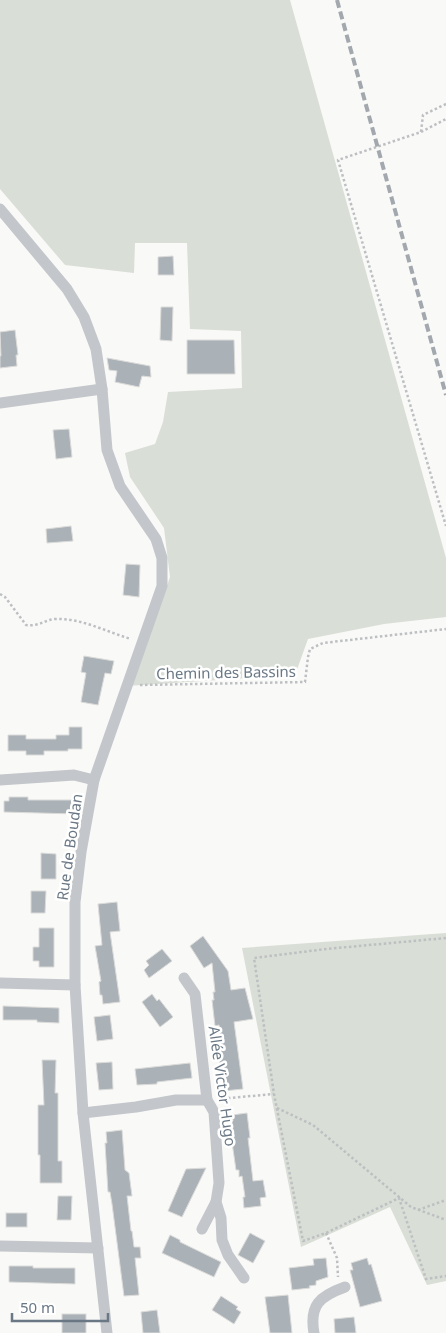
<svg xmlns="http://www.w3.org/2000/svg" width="446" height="1333" viewBox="0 0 446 1333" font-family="'Noto Sans',sans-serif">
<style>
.green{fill:#d9ded6}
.building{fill:#aab1b7;stroke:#dbdbd9}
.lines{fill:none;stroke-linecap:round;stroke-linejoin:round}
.path{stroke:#bdbfc2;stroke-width:2.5;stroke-dasharray:2.5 2.5;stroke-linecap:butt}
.street{stroke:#c3c6ca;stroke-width:11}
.rail{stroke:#a2a8ae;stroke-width:4;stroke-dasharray:8 4;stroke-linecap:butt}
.labels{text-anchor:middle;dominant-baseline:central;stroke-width:5;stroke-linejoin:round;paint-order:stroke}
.street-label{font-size:15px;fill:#6a7885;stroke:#fff}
</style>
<rect width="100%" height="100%" fill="#f9f9f7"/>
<g class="green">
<polygon points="0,0 290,0 446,558 446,617 384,624 308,639 295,675 127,686 158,611 170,577 164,528 130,477 125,453 155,444 163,422 168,392 242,388 241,331 190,329 187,243 135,243 134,273 65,265 0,189"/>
<polygon points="446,933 446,1281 427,1285 390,1207 301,1247 242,948"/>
</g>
<g class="building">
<polygon points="173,256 174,275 158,275 158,257"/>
<polygon points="161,307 173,307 172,341 160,340"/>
<polygon points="15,330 18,355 16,355 17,366 0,368 0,356 1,356 0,332"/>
<polygon points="187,340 234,340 235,374 187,374"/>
<polygon points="107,358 150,366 151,377 142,376 139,387 115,382 117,371 109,370"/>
<polygon points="69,429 72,457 56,459 53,430"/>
<polygon points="71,526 73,541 47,543 46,529"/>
<polygon points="126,564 140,565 139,597 123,595"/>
<polygon points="84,656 114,661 111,674 105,673 98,705 81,702 86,673 81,672"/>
<polygon points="69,727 82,727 82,749 68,749 68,751 44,751 44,755 26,755 26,751 8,751 8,735 26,735 26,739 56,739 56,735 69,735"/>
<polygon points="9,797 28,797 28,800 80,800 76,814 4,812 4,801 9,801"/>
<polygon points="41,853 56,854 56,879 41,879"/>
<polygon points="31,891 46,891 45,913 31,913"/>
<polygon points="117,902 120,931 110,932 120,1002 103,1004 102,995 100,995 99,982 101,981 95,946 102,945 98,904"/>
<polygon points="39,928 54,928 54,967 39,967 39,961 33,961 33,947 39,947"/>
<polygon points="203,936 228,971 231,990 245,988 253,1019 234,1022 243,1089 223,1091 218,1048 221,1047 219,1025 215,1026 212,1000 214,1000 213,992 215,992 212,963 204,968 190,946"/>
<polygon points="162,949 172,961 149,978 144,970 149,965 146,961"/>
<polygon points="152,994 157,1001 159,999 173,1017 160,1027 142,1002"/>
<polygon points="3,1006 59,1008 59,1023 37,1022 37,1020 3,1020"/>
<polygon points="110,1015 113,1039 97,1041 94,1017"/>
<polygon points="42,1060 56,1060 55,1093 58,1093 58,1161 62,1161 62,1183 40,1183 40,1155 38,1155 38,1105 44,1105"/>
<polygon points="112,1062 113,1089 99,1090 96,1063"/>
<polygon points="190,1063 192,1078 157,1082 157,1084 137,1085 135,1069"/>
<polygon points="247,1113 250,1138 248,1138 253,1181 263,1180 266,1197 260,1198 261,1206 244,1208 243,1197 245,1197 242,1176 239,1177 239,1170 236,1170 230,1128 232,1128 231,1121 233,1121 232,1115"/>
<polygon points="122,1130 125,1170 129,1173 132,1196 127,1196 131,1231 132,1231 134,1247 140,1247 141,1258 135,1258 139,1295 124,1296 112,1204 110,1192 108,1192 105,1143 107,1143 106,1132"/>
<polygon points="206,1168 182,1217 168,1211 186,1169"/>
<polygon points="58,1196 72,1196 71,1220 57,1220"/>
<rect x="6" y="1213" width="21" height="14"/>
<polygon points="250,1233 265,1241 253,1263 238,1255"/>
<polygon points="170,1235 180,1240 180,1242 221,1262 214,1277 162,1253"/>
<polygon points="326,1258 328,1277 316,1281 316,1285 309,1286 310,1288 292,1290 289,1268 314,1265 313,1259"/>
<polygon points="367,1258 369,1265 371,1264 382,1301 360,1307 350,1270 353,1270 351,1263"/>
<polygon points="9,1266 33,1266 33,1268 75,1268 75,1284 9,1282"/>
<polygon points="288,1295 292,1333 270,1333 265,1297"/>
<polygon points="221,1296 238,1307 236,1309 241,1312 234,1324 212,1310"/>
<polygon points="157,1310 160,1333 143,1333 141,1312"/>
<rect x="62" y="1314" width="24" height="19"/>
<polygon points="354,1317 356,1333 335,1333 334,1319"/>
</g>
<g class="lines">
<g class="path">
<polyline points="446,104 423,115 421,132 338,160 446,526"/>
<polyline points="421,132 446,119"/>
<path d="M0,594l5,3 21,28c14,2 19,-6 30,-6 25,-1 51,13 75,20"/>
<polyline points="140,685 305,682 308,657 310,649 323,643 446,629"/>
<polyline points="446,938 326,949 254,958 274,1094 303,1241 326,1233 399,1198 426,1279 446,1276"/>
<polyline points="218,1099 274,1094"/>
<polyline points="277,1108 313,1125 411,1207 446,1220"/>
<polyline points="418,1210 446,1200"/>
<polyline points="326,1233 337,1258 338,1277"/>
</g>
<g class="street">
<polyline points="0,209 67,289 84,317 96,349 102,389 107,450 120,486 156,539 162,558 162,586 94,780 81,852 75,902 75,985 83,1113 107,1333"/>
<polyline points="0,403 102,389"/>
<polyline points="0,780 74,775 94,780"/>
<polyline points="184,978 195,994 207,1100 214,1112 219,1183 216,1202 221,1218 222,1240 228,1255 244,1278"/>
<polyline points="0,983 75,985"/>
<polyline points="83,1113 136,1107 176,1100 207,1100"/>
<polyline points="202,1229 216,1202"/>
<polyline points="0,1246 98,1248"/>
<path d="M314,1333c-5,-28 6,-37 31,-46"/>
</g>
<polyline class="rail" points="337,0 446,395"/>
</g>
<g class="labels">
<g class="street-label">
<text transform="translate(226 672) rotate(-1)">Chemin des Bassins</text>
<text transform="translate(69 847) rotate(-82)">Rue de Boudan</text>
<text transform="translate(223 1086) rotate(82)">Allée Victor Hugo</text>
</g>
</g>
<path d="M12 1313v8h96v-8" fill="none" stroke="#6a7885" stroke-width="2.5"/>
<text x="20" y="1313" font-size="15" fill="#6a7885" stroke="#ffffff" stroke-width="4" paint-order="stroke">50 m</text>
</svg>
